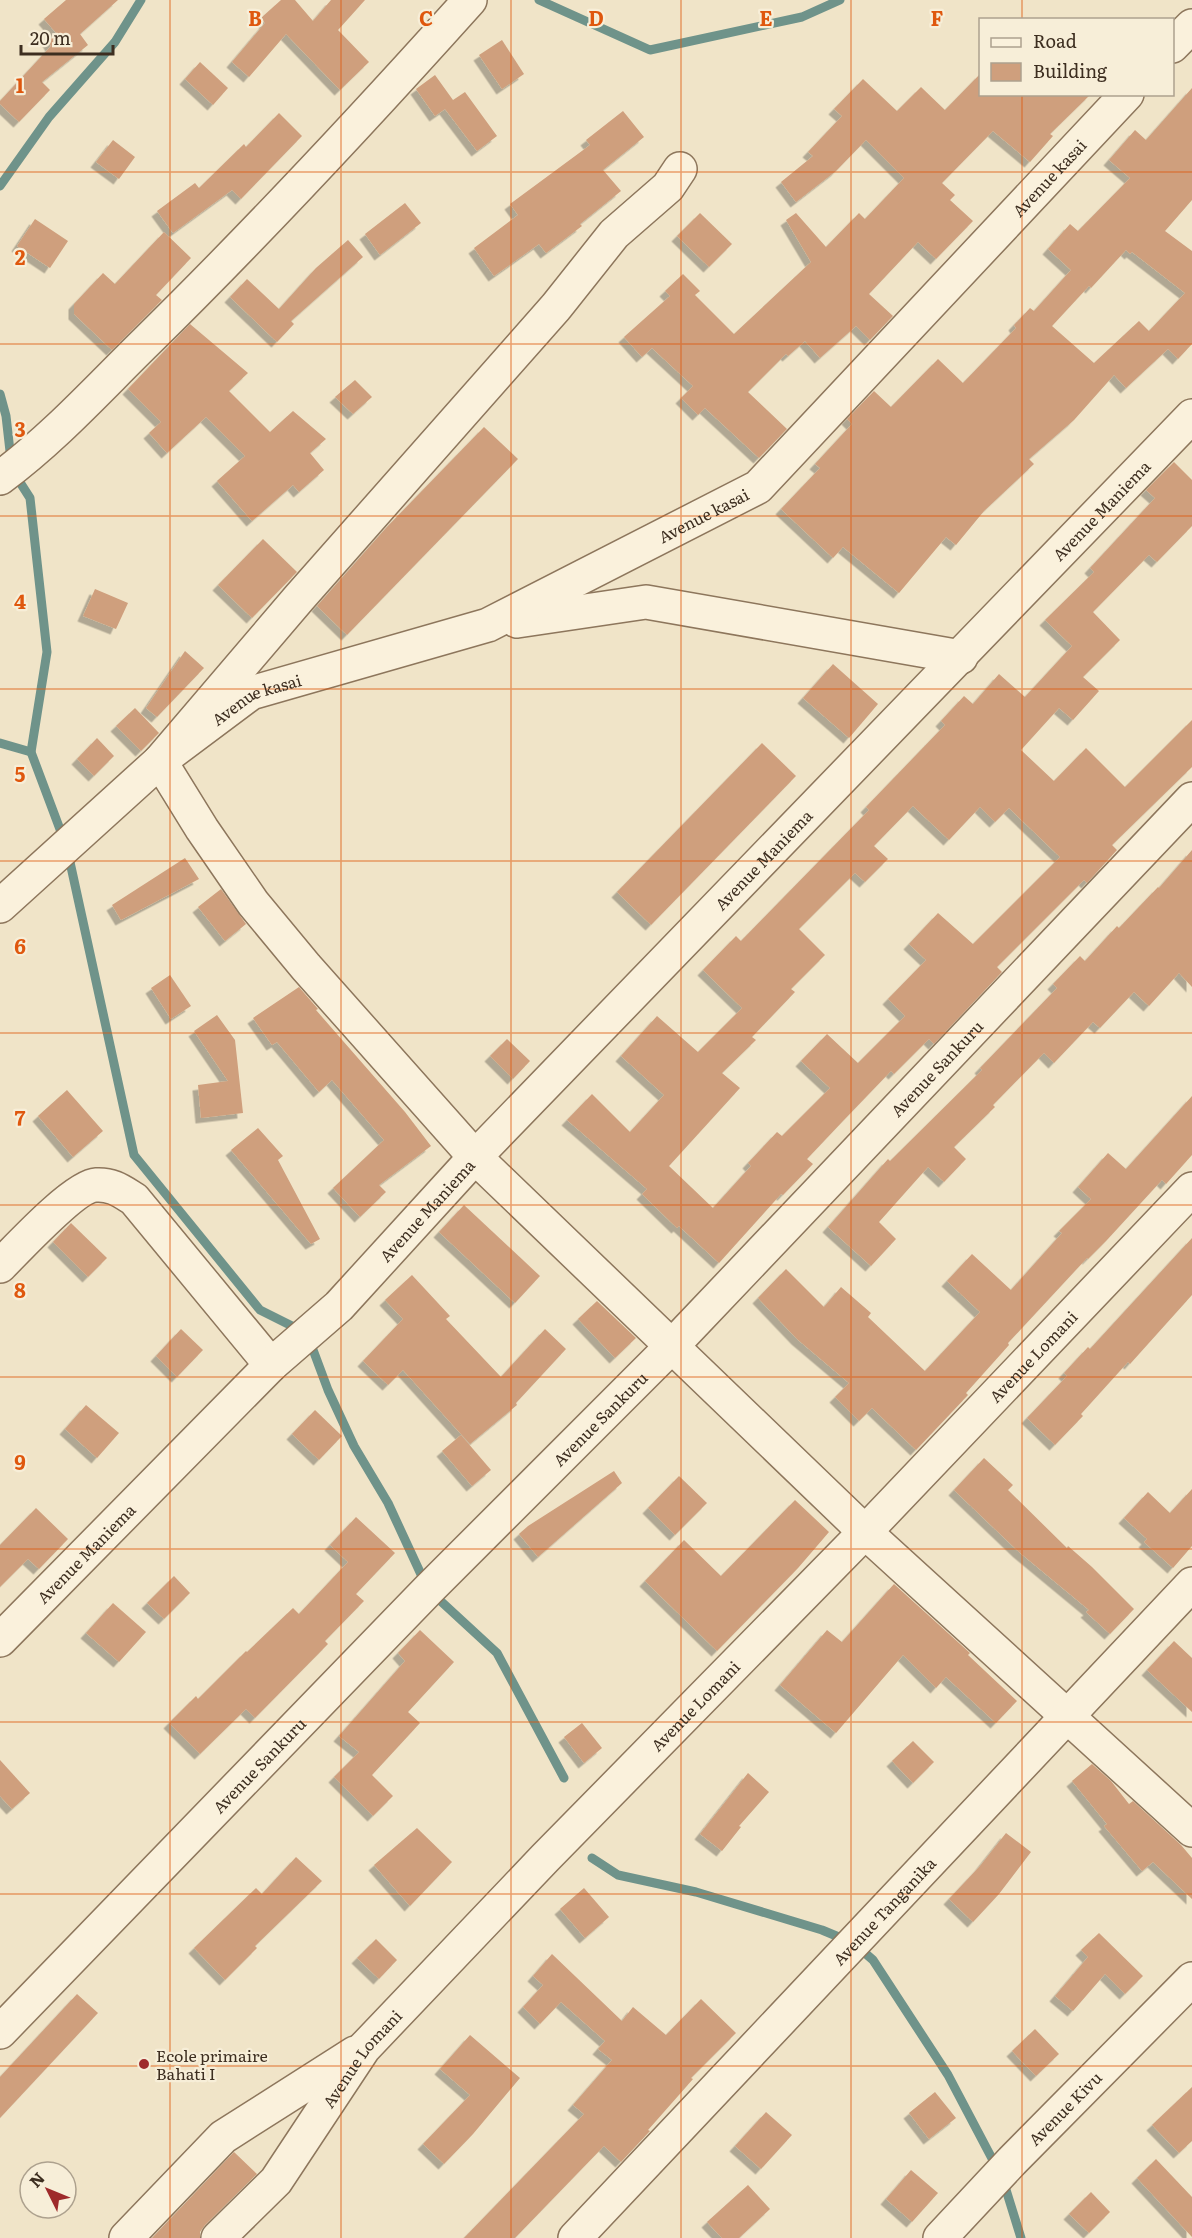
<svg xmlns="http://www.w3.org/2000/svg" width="1192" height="2238" viewBox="0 0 1192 2238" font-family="Literata,serif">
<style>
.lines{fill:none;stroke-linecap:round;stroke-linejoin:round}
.stream{stroke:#6f938a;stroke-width:9}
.building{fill:#cf9f7d;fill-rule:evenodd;filter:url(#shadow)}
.minor-casing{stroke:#8d765c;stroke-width:36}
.minor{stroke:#faf1dc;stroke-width:33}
.grid{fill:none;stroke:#df570d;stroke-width:1.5;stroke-opacity:0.55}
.poi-dot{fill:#9e2a2b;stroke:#f7eed8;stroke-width:2}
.labels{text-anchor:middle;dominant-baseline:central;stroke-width:4.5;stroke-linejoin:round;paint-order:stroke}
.street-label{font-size:16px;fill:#3d2e20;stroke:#f7eed8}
.poi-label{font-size:16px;fill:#3d2e20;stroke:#f7eed8;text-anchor:start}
.grid-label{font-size:20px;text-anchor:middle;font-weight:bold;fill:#df570d;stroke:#f7eed8;stroke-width:4.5;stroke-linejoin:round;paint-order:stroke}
</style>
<defs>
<filter id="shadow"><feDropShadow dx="-5.5" dy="5.5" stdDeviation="0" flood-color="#0004"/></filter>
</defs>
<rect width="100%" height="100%" fill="#f0e4c8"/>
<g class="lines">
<g class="stream">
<polyline points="539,0 650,50 802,17 840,0"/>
<polyline points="0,186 49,117 115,42 141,0"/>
<polyline points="0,394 6,416 11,460"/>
<polyline points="14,473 30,498 47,652 31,752 64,840"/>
<polyline points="0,743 31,752"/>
<polyline points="68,853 134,1155 260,1310 300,1330"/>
<polyline points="309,1339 328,1390 354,1446 388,1503 425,1583"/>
<polyline points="433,1594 497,1653 564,1778"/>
<polyline points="592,1858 618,1875 696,1892 822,1930 846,1940"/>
<polyline points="858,1947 873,1960 948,2075 997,2168"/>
<polyline points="1003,2180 1021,2238"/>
</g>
</g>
<g class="building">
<polygon points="66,0 118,0 80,34 88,45 42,82 50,90 19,122 0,104 0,101 51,46 48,41 57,34 44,19"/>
<polygon points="281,0 295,0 313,21 331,0 365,0 338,30 369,62 340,90 286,34 249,77 232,62 265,23 261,18"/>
<polygon points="502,40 524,74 502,89 479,55"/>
<polygon points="200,62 228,88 213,105 185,79"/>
<polygon points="981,73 981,94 1091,94 1050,134 1053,136 1030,162 993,131 942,183 955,195 950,200 973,221 936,259 918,242 869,294 893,316 870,340 856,326 820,358 805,341 788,356 786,354 748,392 787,429 759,458 705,408 698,415 681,398 693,386 652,348 642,357 624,337 670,296 665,291 683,274 700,291 695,295 734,334 811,262 786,220 796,213 826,247 859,213 865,219 904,178 866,140 836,171 796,202 781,182 813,156 808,152 842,116 834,109 863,79 897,111 921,87 945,110"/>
<polygon points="435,75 453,100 465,92 497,136 477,151 445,109 435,116 416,89"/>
<path d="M1192,88v112l-27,31 27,20v93l-14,15 -10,-10 -42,39 -12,-13 -40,45 -45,39 5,5 -50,47 -28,34 -10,-8 -47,56 -56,-46 -10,11 -52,-49 39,-41 -5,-4 37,-40 -5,-5 27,-28 17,16 47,-48 25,24 53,-55 -2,-3 16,-17 4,3 37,-41 -23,-21 22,-25 8,7 52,-53 -21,-18 26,-30 11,10zM1126,250l4,4 2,-2 53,41 -36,38 -10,-10 -45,42 -42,-37 37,-40 2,2z"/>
<polygon points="623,111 644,137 603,170 621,191 580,224 582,226 546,253 539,244 494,276 474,248 518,215 510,204 590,145 586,140"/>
<polygon points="279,113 302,136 241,199 232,190 173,233 157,211 195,183 199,188 244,144 246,147"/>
<polygon points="113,140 135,157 119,179 96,162"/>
<polygon points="405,203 421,223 380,255 365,234"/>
<polygon points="700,213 732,244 709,267 677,236"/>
<polygon points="35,219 68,241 50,268 17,246"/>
<polygon points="164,232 191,258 156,295 162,300 112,350 74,314 74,304 103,273 115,284"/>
<polygon points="348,240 363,257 291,321 294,324 277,342 230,297 247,279 279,309 316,268"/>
<polygon points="190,324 248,373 229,391 270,432 293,411 326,439 310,453 324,470 299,492 293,485 252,521 217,481 245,456 206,417 167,453 149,433 161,422 128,389"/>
<polygon points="355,380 372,397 353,414 335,397"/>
<polygon points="484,427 518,459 347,635 317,606 386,528"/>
<path d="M1174,462l18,18v46l-35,36 -8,-7 -56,57 27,28 -37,37 16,14 -26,29 -14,-12 -38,42 33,31 32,-33 39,39 67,-67v47l-80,78 5,5 -30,33 -3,-3 -87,87 5,5 -68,72 -5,-5 -35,35 -3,-3 -49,51 -35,37 6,5 -30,31 -2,-1 -62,69 -40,-37 -2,2 -35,-34 5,-5 -80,-69 25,-26 38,38 34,-37 -43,-39 36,-40 41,36 44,-44 -39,-38 33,-34 5,5 128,-131 -3,-3 79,-82 -4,-4 23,-25 9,8 26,-30 26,23 47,-51 -27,-26 49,-48 -4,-4 65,-70 -9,-8zM913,806l36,34 31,-33 15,15 14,-14 51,49 -87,87 -35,-31 -29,31 17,16 -38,39 17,17 -47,47 -31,-29 -26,27 29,27 -48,48 -5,-4 -29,31 3,3 -38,42 -44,-42 71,-78 -18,-15 34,-33 -4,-3 43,-45 -4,-3 34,-34 -26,-26 56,-56 10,9 23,-23 -14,-13z"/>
<polygon points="263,539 297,572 252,618 218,585"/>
<polygon points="95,589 128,603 116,629 83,616"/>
<polygon points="185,651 204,668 157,717 146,708"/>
<polygon points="833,664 878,704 849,738 803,698"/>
<polygon points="135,708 159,733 141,751 116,726"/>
<polygon points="97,738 114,756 94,776 77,759"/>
<polygon points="762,743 796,776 651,925 617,892"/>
<polygon points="1192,850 1192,987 1179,973 1149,1006 1134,992 1100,1028 1093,1022 1054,1063 1044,1053 993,1105 995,1107 954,1147 966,1159 944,1182 928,1167 879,1222 896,1239 871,1266 828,1227 888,1159 890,1161 982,1070 980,1068 1057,988 1053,984 1080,956 1085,961 1117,926 1119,928 1158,887 1159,888"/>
<polygon points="185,858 199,879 121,920 112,905"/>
<polygon points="221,889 246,924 225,941 198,907"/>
<polygon points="170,975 191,1006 171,1019 151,988"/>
<polygon points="299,987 318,1009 316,1010 405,1112 431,1146 379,1185 386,1192 360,1217 333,1188 384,1140 332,1080 319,1092 277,1042 272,1045 253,1018"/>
<polygon points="217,1015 235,1040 243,1113 201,1118 198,1085 228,1081 194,1031"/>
<polygon points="507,1039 530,1061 513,1079 490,1056"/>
<polygon points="67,1090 103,1131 73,1157 38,1116"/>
<polygon points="1192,1096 1192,1155 1166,1184 1162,1180 1106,1241 1088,1259 1087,1258 1008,1343 1009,1345 966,1393 968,1395 916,1450 872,1408 859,1421 835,1397 849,1383 797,1339 758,1298 786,1269 824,1307 841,1287 871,1313 868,1317 925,1371 980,1312 947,1281 972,1254 1011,1290 1062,1233 1059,1231 1091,1199 1078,1187 1108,1153 1126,1169"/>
<polygon points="258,1128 283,1156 278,1160 320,1239 311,1244 231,1150"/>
<polygon points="464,1205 540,1276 515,1303 439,1232"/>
<polygon points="71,1223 107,1258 88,1277 53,1242"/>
<polygon points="1192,1238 1192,1295 1130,1364 1128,1362 1081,1414 1083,1416 1055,1445 1027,1418 1067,1376 1064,1373 1088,1347 1090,1349"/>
<polygon points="412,1275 450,1316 446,1319 501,1377 545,1329 566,1349 516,1403 517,1405 470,1444 403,1370 388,1385 363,1361 403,1319 385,1300"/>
<polygon points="597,1301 636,1338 615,1358 578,1319"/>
<polygon points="181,1329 203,1350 177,1377 156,1356"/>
<polygon points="86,1405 119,1433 97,1458 65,1429"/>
<polygon points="315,1410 342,1436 319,1460 292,1434"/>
<polygon points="461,1435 491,1470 472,1486 442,1451"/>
<polygon points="984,1458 1013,1485 1008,1490 1067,1548 1068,1546 1092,1567 1134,1609 1110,1634 1086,1612 1089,1610 1019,1552 954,1490"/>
<polygon points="614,1471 622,1483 538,1557 519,1534 528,1526"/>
<polygon points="679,1476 707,1503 675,1535 648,1508"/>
<polygon points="1192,1489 1192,1546 1173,1568 1144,1542 1147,1539 1124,1518 1148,1492 1170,1513"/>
<polygon points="795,1500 829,1532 798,1568 717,1651 645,1581 684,1540 721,1576"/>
<polygon points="36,1508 68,1539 39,1569 28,1559 0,1587 0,1545"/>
<polygon points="356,1517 395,1553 356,1594 364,1601 325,1641 328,1644 255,1718 246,1709 200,1754 169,1723 196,1696 198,1699 246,1651 247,1652 293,1608 299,1614 348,1562 330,1545"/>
<polygon points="174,1576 190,1593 164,1619 147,1603"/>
<polygon points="894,1584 970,1653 968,1655 1017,1701 996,1723 946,1677 936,1688 903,1655 836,1733 780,1685 827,1630 842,1642"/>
<polygon points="113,1603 146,1632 119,1662 86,1633"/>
<polygon points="420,1630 454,1662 408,1712 420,1723 372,1775 393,1796 373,1816 334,1777 359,1752 339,1736 405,1661 398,1653"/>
<polygon points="1174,1641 1192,1658 1192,1712 1147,1670"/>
<polygon points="582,1723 602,1748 584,1763 564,1737"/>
<polygon points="913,1741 934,1762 913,1783 892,1761"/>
<polygon points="0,1760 30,1793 12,1809 0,1796"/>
<polygon points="1092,1764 1111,1781 1129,1804 1133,1801 1181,1845 1192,1858 1192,1899 1153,1862 1142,1871 1104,1826 1107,1824 1072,1781"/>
<polygon points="748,1773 769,1792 739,1826 741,1827 722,1851 700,1834"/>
<polygon points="417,1828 452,1862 410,1906 374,1865"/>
<polygon points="1006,1833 1031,1852 999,1894 973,1922 949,1899 980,1866"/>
<polygon points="296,1857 322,1881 255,1946 257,1948 225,1980 194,1948 256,1888 262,1894"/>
<polygon points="584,1888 609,1917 585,1938 560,1909"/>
<polygon points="1099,1933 1143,1976 1125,1994 1105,1974 1073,2011 1055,1996 1088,1957 1081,1950"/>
<polygon points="376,1939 397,1960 379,1979 357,1958"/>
<polygon points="552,1954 622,2021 633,2007 666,2035 701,1999 736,2033 691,2078 693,2079 648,2130 650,2131 621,2162 604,2146 515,2238 464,2238 584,2114 573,2105 612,2060 598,2049 605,2041 561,2002 540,2024 523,2007 543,1985 533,1976"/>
<polygon points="77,1994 98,2013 0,2118 0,2077"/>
<polygon points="1035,2029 1059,2054 1036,2076 1012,2051"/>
<polygon points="470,2035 520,2078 473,2134 444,2164 423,2144 470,2095 440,2069"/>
<polygon points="1192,2087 1192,2141 1179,2153 1152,2125"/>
<polygon points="935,2092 956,2118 929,2139 909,2113"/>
<polygon points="766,2112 792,2135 761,2169 735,2146"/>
<polygon points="234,2152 257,2174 205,2225 200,2232 200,2238 152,2238"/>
<polygon points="1156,2159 1192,2197 1192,2237 1137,2178"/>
<polygon points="911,2170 938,2193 912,2222 886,2199"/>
<polygon points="748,2185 770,2209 739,2238 722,2238 707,2222"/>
<polygon points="1091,2192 1110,2212 1089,2233 1069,2214"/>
</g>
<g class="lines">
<g class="minor-casing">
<g id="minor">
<polyline points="1172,46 1192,26"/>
<path d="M0,478c54,-40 98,-89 146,-136 112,-110 219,-225 324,-342"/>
<polyline points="517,621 646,602 961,657"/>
<polyline points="160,761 202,829 253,903 306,967 475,1157 865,1532 1192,1830"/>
<path id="s1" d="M160,761l91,-68 237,-68 270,-138 369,-393"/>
<polyline points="0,906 160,761 299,598 556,307 614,234 668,187 680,169"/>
<path d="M0,1266c17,-17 75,-80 96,-81 16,-1 25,6 38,14l137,166"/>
<path id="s2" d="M0,1640l271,-275 68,-59 136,-149 717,-741"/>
<path id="s3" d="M0,2032l428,-442 244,-244 520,-547"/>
<polyline points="126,2238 223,2137 355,2053"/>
<path id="s4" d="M218,2238l58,-57 88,-133 181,-190 320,-326 327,-343"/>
<path id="s5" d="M575,2238l617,-654"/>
<path id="s6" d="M940,2238l72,-77 180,-182"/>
</g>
</g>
<use href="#minor" class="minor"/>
</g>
<path class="grid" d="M170,0v2238M341,0v2238M511,0v2238M681,0v2238M851,0v2238M1022,0v20M1022,94v2144M0,172h1192M0,344h1192M0,516h1192M0,689h1192M0,861h1192M0,1033h1192M0,1205h1192M0,1377h1192M0,1549h1192M0,1722h1192M0,1894h1192M0,2066h1192"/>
<circle class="poi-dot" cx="144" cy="2064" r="6"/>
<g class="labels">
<g class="street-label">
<text stroke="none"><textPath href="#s1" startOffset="1088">Avenue kasai</textPath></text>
<text stroke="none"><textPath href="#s2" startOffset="1578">Avenue Maniema</textPath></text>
<text stroke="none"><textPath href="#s1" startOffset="602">Avenue kasai</textPath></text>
<text stroke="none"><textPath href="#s1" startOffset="116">Avenue kasai</textPath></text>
<text stroke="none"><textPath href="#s2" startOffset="1092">Avenue Maniema</textPath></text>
<text stroke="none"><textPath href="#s3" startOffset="1344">Avenue Sankuru</textPath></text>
<text stroke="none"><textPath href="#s2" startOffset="606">Avenue Maniema</textPath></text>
<text stroke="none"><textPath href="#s4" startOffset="1203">Avenue Lomani</textPath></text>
<text stroke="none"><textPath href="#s3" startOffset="858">Avenue Sankuru</textPath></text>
<text stroke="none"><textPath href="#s2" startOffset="122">Avenue Maniema</textPath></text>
<text stroke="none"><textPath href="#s4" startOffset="717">Avenue Lomani</textPath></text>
<text stroke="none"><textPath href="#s3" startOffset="372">Avenue Sankuru</textPath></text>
<text stroke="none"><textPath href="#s5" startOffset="450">Avenue Tanganika</textPath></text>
<text stroke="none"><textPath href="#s4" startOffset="231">Avenue Lomani</textPath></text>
<text stroke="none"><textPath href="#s6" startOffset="180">Avenue Kivu</textPath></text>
</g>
<g class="poi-label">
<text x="156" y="2055">Ecole primaire<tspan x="156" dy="18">Bahati I</tspan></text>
</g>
</g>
<g class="grid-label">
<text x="255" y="26">B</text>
<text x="426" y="26">C</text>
<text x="596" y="26">D</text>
<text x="766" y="26">E</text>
<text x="937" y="26">F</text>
<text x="20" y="93">1</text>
<text x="20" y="265">2</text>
<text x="20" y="437">3</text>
<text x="20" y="609">4</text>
<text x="20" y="782">5</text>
<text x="20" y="954">6</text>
<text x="20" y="1126">7</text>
<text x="20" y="1298">8</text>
<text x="20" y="1470">9</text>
</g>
<rect x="979" y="18" width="195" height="78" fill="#f7eed8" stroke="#ada18e" stroke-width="1.5"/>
<rect x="991" y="38" width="30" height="9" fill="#faf1dc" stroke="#ada18e" stroke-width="1.5"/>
<text x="1033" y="48" font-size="18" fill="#3d2e20">Road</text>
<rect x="991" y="63" width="30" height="18" fill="#cf9f7d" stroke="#ada18e" stroke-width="1.5"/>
<text x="1033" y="78" font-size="18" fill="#3d2e20">Building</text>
<g transform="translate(48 2190) rotate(313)"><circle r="28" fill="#f7eed8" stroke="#ada18e" stroke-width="1.5"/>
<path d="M0-4.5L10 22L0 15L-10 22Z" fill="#9e2a2b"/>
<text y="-9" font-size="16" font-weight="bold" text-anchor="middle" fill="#3d2e20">N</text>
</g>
<path d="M21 45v9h92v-9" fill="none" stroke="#3d2e20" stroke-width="3"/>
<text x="30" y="45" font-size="18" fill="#3d2e20" stroke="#f7eed8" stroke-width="4.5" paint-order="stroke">20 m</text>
</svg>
